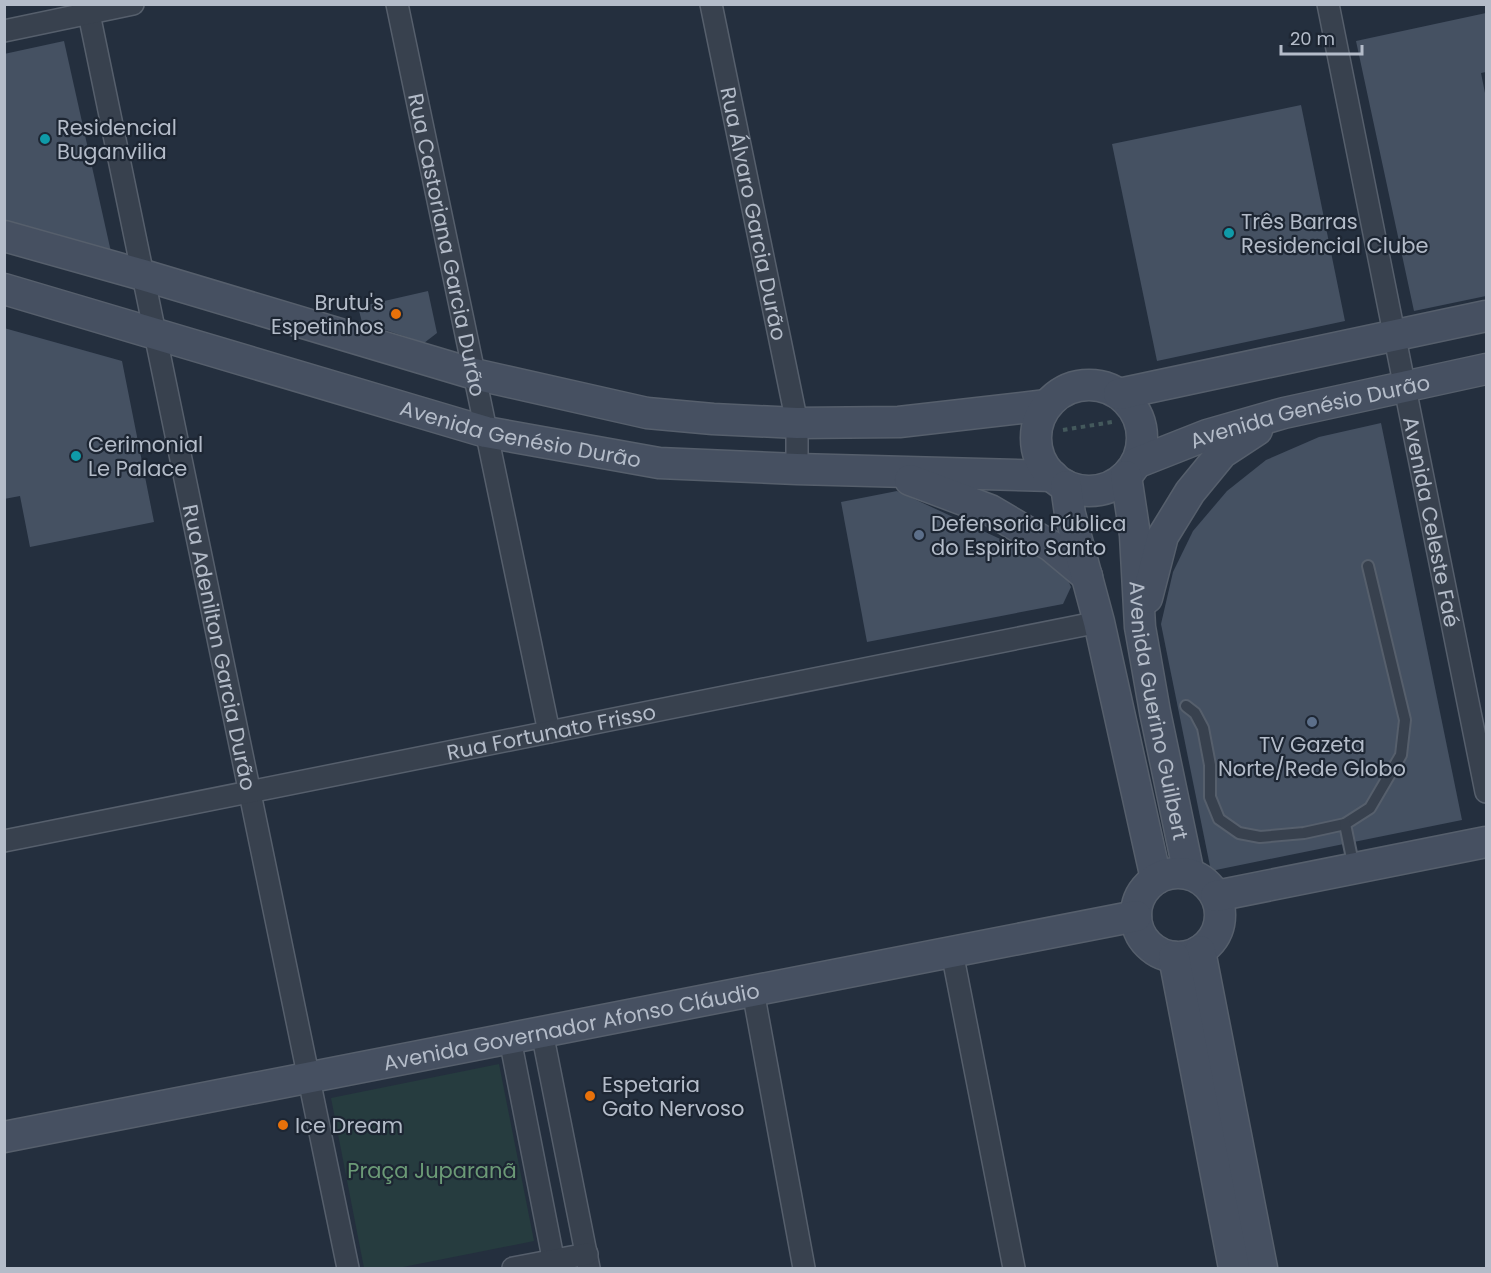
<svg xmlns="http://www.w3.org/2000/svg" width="1491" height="1273" viewBox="0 0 1491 1273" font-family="Poppins,sans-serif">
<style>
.green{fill:#263c3f}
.building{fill:#455162}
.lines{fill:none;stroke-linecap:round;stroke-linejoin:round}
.lane-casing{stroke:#565f6c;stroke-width:14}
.street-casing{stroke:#565f6c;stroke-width:24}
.secondary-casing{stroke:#565f6c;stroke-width:33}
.path{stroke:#44595c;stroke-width:4;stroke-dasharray:4.5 4.5;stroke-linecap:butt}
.lane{stroke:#38414e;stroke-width:10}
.street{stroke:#38414e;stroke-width:21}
.secondary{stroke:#465061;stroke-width:30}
.culture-dot{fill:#0f9aa8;stroke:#1d2633;stroke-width:2}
.food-dot{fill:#e8710a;stroke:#1d2633;stroke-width:2}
.service-dot{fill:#5c6f8a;stroke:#1d2633;stroke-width:2}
.labels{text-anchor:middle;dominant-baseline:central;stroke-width:4.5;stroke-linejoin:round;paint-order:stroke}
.poi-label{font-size:21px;fill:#b4bcc9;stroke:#1d2633;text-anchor:start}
.street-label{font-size:21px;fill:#b4bcc9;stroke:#1d2633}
.park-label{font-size:21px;fill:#6b9a76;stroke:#1d2633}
</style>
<rect width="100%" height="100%" fill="#242f3e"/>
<polygon class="green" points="499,1064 534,1241 398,1268 364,1268 331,1098"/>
<g class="building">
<polygon points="1486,13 1486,72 1481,73 1486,98 1486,296 1414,311 1356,41"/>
<polygon points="64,41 111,252 4,223 4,54"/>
<polygon points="1301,105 1345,321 1157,361 1112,144"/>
<polygon points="428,291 437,333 424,343 362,322 358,307"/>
<polygon points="4,328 122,361 154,522 30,547 20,496 4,499"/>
<polygon points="1381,423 1462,820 1211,871 1161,624 1173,572 1193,531 1227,491 1266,460 1319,437"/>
<polygon points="897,491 1063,568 1071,587 1063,604 867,642 841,502"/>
</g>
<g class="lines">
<g class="lane-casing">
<g id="lane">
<polyline points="1186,706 1195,713 1203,728 1210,765 1210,797 1219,819 1239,833 1260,837 1304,833 1345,824 1370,808 1401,755 1405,720 1368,566"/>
<polyline points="1345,824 1354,868"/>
</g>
</g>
<g class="street-casing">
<g id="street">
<path id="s1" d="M87,4l261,1264"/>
<path id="s2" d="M397,4l152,728"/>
<path id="s3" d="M711,4l86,419v46"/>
<path id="s4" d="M1328,4l158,788"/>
<polyline points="4,31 133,4"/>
<path id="s5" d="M4,841l1095,-219"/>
<polyline points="952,952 1014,1268"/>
<polyline points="753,991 804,1268"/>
<polyline points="542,1032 589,1268"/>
<polyline points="510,1039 555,1268"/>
<polyline points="513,1268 587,1254"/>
</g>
</g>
<g class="secondary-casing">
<g id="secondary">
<polyline points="4,236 143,275 474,374 647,413 713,419 797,423 899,422 1047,405"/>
<path id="s6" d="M4,289l482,143 173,31 138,6 256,7"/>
<circle cx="1089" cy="438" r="53"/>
<polyline points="1119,394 1486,316"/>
<path id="s7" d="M1136,463l71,-28 77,-22 202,-44"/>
<path id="s8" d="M1126,476l9,59 5,92 15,85 34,162"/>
<polyline points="910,480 990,510 1051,546 1087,576"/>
<polyline points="1066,486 1070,514 1099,622 1156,879"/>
<polyline points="1147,598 1163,536 1190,492 1222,453 1257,430"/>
<circle cx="1178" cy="915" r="42"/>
<polyline points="1216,896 1486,842"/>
<polyline points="1200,951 1262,1268"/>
<polyline points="1174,957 1234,1268"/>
<path id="s9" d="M4,1137l1132,-221"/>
</g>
</g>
<polyline class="path" points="1063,430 1112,422"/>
<use href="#lane" class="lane"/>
<use href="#street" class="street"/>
<use href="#secondary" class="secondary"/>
</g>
<g class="culture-dot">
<circle cx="45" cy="139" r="6"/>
<circle cx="1229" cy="233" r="6"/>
<circle cx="76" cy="456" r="6"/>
</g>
<g class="food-dot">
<circle cx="396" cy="314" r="6"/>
<circle cx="590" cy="1096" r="6"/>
<circle cx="283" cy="1125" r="6"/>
</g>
<g class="service-dot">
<circle cx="919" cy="535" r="6"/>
<circle cx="1312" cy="722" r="6"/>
</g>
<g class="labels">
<g class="poi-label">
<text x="57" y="127">Residencial<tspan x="57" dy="24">Buganvilia</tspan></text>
<text x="1241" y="221">Três Barras<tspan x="1241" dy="24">Residencial Clube</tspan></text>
<text x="384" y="302" text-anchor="end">Brutu's<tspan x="384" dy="24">Espetinhos</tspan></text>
<text x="88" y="444">Cerimonial<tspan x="88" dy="24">Le Palace</tspan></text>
<text x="931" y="523">Defensoria Pública<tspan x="931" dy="24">do Espirito Santo</tspan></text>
<text x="1312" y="744" text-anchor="middle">TV Gazeta<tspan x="1312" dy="24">Norte/Rede Globo</tspan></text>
<text x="602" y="1084">Espetaria<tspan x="602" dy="24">Gato Nervoso</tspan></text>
<text x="295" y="1125">Ice Dream</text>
</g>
<g class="street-label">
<text stroke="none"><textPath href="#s3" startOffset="214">Rua Álvaro Garcia Durão</textPath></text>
<text stroke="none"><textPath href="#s2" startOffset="246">Rua Castoriana Garcia Durão</textPath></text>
<text stroke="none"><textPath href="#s7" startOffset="182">Avenida Genésio Durão</textPath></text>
<text stroke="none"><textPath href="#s6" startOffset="537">Avenida Genésio Durão</textPath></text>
<text stroke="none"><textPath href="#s4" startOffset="528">Avenida Celeste Faé</textPath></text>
<text stroke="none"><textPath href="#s1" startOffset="657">Rua Adenilton Garcia Durão</textPath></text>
<text stroke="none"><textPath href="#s8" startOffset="237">Avenida Guerino Guilbert</textPath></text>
<text stroke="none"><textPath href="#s5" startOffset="558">Rua Fortunato Frisso</textPath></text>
<text stroke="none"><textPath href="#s9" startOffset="578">Avenida Governador Afonso Cláudio</textPath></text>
</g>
<g class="park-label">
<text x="432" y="1170">Praça Juparanã</text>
</g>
</g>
<rect width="1491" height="1273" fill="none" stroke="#b4bcc9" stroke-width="12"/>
<path d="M1281 45v9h81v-9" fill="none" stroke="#b4bcc9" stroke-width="3"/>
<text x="1290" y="45" font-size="18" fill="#b4bcc9" stroke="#1d2633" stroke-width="4.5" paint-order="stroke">20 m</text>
</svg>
